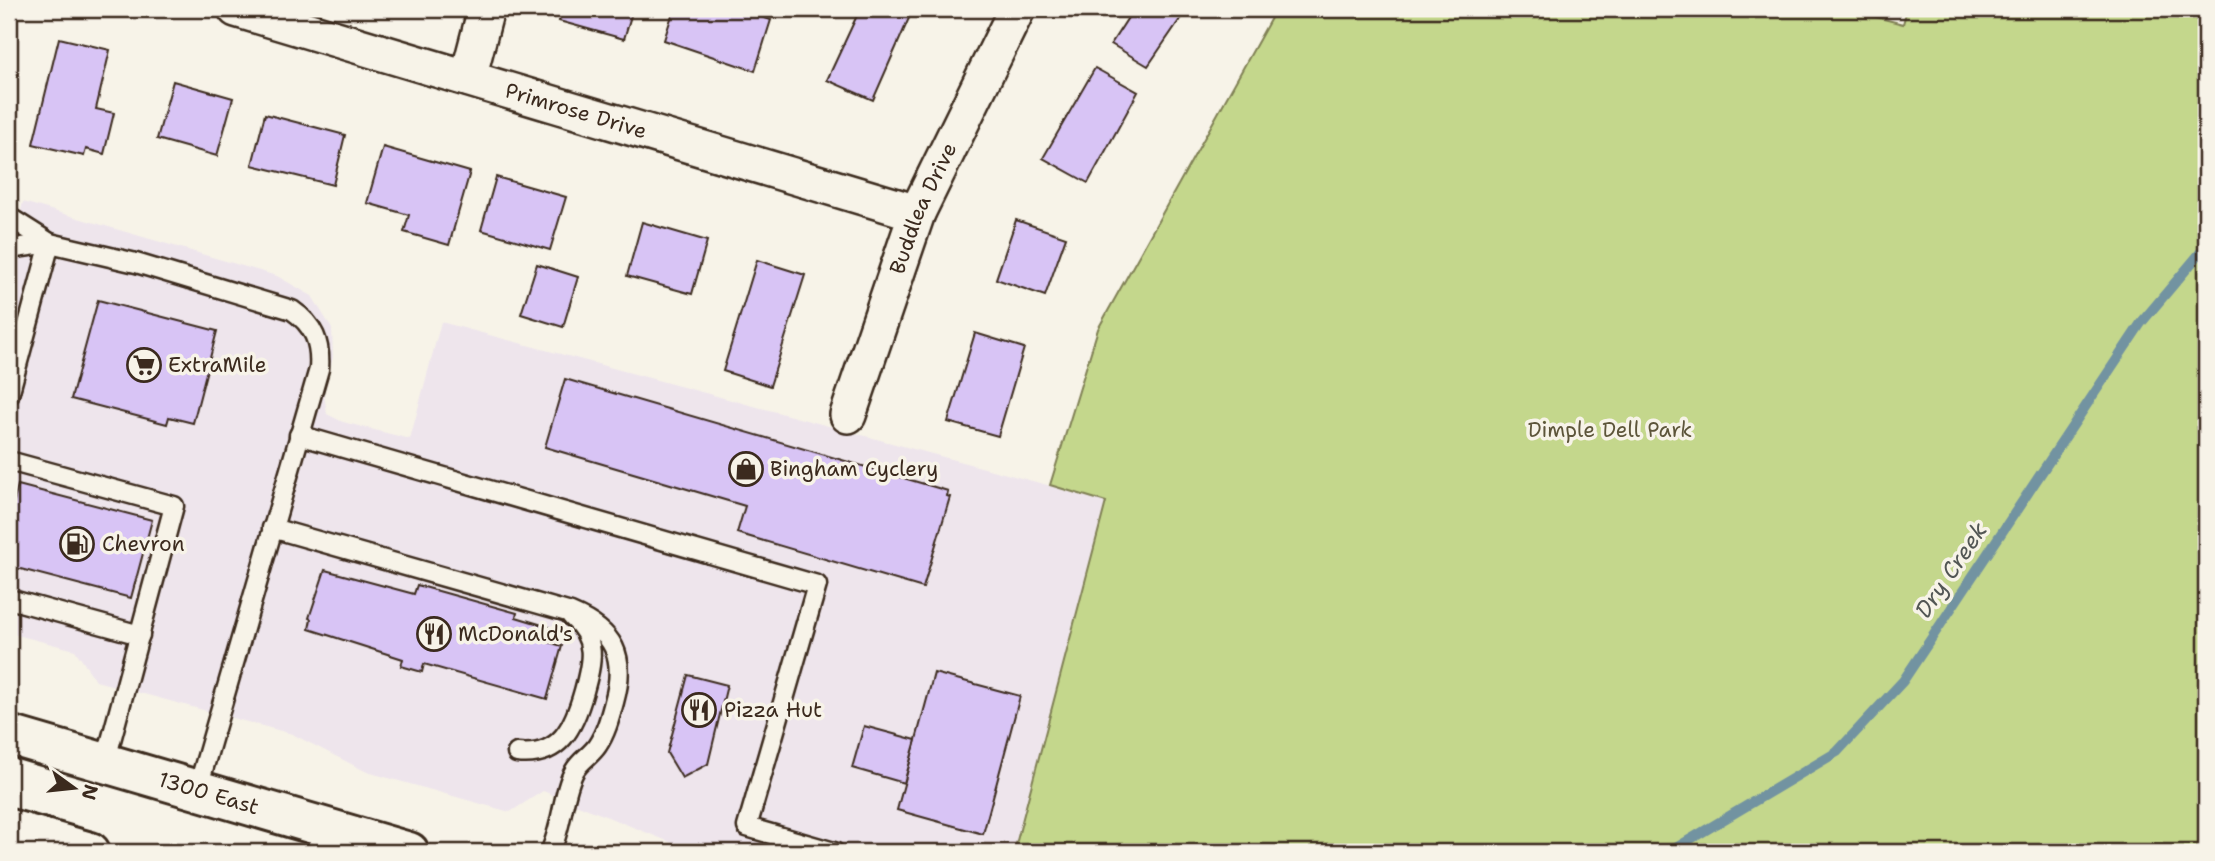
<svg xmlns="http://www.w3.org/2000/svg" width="2215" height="861" viewBox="0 0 2215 861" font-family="'Shantell Sans',sans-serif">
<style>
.built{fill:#eee5ec}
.green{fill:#c4d78c;stroke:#808055;stroke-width:2}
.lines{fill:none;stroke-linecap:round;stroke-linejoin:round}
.stream{stroke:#7293a1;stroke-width:10}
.building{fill:#d8c4f5;stroke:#3b2a1e;stroke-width:2}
.lane-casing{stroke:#3b2a1e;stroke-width:23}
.street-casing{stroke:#3b2a1e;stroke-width:40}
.primary-casing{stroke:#3b2a1e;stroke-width:44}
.lane{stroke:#f7f3e8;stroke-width:18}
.street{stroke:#f7f3e8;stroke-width:35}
.primary{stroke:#f7f3e8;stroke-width:38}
.labels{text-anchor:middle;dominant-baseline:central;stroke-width:7;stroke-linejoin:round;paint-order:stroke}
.street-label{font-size:21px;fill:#3b2a1e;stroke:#f7f3e8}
.poi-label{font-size:21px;fill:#3b2a1e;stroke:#f7f3e8;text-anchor:start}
.park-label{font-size:21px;fill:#5d553a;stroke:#f7f3e8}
.water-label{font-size:23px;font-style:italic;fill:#525654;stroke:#f7f3e8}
</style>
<rect width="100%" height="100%" fill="#f7f3e8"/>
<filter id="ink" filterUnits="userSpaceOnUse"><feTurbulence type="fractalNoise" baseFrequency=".0143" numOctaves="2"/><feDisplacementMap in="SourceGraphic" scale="14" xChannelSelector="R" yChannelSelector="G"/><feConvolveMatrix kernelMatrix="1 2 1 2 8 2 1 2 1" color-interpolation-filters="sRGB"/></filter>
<g filter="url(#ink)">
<polygon class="built" points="23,202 277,276 312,296 332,329 333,357 324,394 327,414 343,422 410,439 441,322 1107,501 1014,852 695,852 543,791 510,812 367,772 292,734 96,681 75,650 9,633 9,261"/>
<polygon class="green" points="1276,9 1845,9 1903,24 1907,9 2206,9 2206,852 1014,852 1106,502 1050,485 1098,329"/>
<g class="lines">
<polyline class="stream" points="1669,852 1837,752 1903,681 2141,323 2206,246"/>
</g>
<g class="building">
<polygon points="563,9 633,9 624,39 559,21"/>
<polygon points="674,9 752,9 750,13 771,20 755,71 664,40"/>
<polygon points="860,9 913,9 873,100 827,80"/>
<polygon points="1126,9 1187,9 1148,66 1111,44 1129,16 1124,13"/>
<polygon points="59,38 110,50 96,109 114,113 104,154 86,149 84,156 33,144"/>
<polygon points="1095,68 1138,92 1088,183 1043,158"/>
<polygon points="173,81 233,98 217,156 157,139"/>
<polygon points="265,114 345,135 333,185 252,165"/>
<polygon points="383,147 470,172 449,245 404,232 409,215 367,203"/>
<polygon points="496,177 566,197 550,250 481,230"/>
<polygon points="1016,220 1066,237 1045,296 996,279"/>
<polygon points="642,222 707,241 692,294 627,276"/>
<polygon points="757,260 805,275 770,386 723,371"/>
<polygon points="537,264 578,277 563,327 521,314"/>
<polygon points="98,300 217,331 193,423 169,417 167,424 71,399"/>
<polygon points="975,333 1024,348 998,436 948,422"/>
<polygon points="565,379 948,491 947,496 950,497 923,588 737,533 745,506 545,447"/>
<polygon points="18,485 152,520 131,598 9,566 9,522"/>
<polygon points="325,570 414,594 417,585 517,613 516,617 549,627 545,641 562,646 547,699 424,664 422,672 401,666 403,659 309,629 311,619 309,618"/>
<polygon points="934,673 1020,696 983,834 897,810"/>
<polygon points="688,675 727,685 708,764 682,778 667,753"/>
<polygon points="864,726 916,740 904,783 852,768"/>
</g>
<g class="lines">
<g class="lane-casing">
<g id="lane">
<path d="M9,217l41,26 86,20 156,47c22,15 29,33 27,59l-122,422"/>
<polyline points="9,249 50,243"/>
<polyline points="9,395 50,243"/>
<polyline points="299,435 817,585 747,827 834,852"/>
<polyline points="9,461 174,506 105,763"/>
<path d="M272,528l299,85c43,18 56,43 43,89 -4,15 -8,31 -17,44 -6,9 -17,15 -22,24 -12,19 -13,59 -25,82"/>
<polyline points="9,599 140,635"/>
<path d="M517,753c43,5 57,-26 67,-62 8,-29 14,-52 -12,-74"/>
</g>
</g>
<g class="street-casing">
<g id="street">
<path id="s1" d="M236,9l681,204"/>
<polyline points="468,78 486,9"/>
<path id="s2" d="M848,415l69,-202 100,-204"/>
</g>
</g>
<g class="primary-casing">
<g id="primary">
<path id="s3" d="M9,735l400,117"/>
<polyline points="9,829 90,852"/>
</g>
</g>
<use href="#lane" class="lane"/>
<use href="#street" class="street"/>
<use href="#primary" class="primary"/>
</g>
</g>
<defs>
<g id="supermarket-ring" transform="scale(1.75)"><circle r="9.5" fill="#f7f3e8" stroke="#3b2a1e" stroke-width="1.5"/><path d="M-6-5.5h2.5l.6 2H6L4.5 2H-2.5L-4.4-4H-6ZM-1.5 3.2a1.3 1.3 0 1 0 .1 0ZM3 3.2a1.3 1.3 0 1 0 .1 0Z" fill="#3b2a1e"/></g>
<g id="shop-ring" transform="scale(1.75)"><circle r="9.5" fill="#f7f3e8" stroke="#3b2a1e" stroke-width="1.5"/><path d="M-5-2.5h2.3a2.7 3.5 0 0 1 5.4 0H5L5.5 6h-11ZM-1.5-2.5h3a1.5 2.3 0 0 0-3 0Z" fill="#3b2a1e"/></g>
<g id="fuel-ring" transform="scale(1.75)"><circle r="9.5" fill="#f7f3e8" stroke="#3b2a1e" stroke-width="1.5"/><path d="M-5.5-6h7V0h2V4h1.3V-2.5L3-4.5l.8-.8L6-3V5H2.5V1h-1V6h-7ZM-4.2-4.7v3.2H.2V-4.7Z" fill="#3b2a1e"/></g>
<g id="restaurant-ring" transform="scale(1.75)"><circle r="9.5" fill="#f7f3e8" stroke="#3b2a1e" stroke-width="1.5"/><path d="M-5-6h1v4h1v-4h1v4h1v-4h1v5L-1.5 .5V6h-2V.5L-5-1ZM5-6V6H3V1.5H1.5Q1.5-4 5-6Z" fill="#3b2a1e"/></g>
</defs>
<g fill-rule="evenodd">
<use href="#supermarket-ring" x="144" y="365"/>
<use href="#shop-ring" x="746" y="469"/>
<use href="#fuel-ring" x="77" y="544"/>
<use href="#restaurant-ring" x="434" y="634"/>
<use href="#restaurant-ring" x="699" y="710"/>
</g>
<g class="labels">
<g class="street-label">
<text stroke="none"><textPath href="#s1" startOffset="355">Primrose Drive</textPath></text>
<text stroke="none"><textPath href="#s2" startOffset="220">Buddlea Drive</textPath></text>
<text stroke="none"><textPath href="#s3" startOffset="208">1300 East</textPath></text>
</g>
<g class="poi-label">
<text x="168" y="365">ExtraMile</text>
<text x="770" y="469">Bingham Cyclery</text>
<text x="102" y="544">Chevron</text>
<text x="458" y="634">McDonald's</text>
<text x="724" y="710">Pizza Hut</text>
</g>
<g class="park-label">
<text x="1610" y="430">Dimple Dell Park</text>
</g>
<g class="water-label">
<text transform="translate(1951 570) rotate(-56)">Dry Creek</text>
</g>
</g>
<rect width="2215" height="861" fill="none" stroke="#f7f3e8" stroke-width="35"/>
<rect x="18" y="18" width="2180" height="826" fill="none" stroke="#3b2a1e" stroke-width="2.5" filter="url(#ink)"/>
<g transform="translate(74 788) rotate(105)" stroke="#f7f3e8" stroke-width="5" paint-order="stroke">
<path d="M0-5L12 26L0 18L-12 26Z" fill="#3b2a1e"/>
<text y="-10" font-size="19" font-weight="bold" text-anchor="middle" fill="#3b2a1e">N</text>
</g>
</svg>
